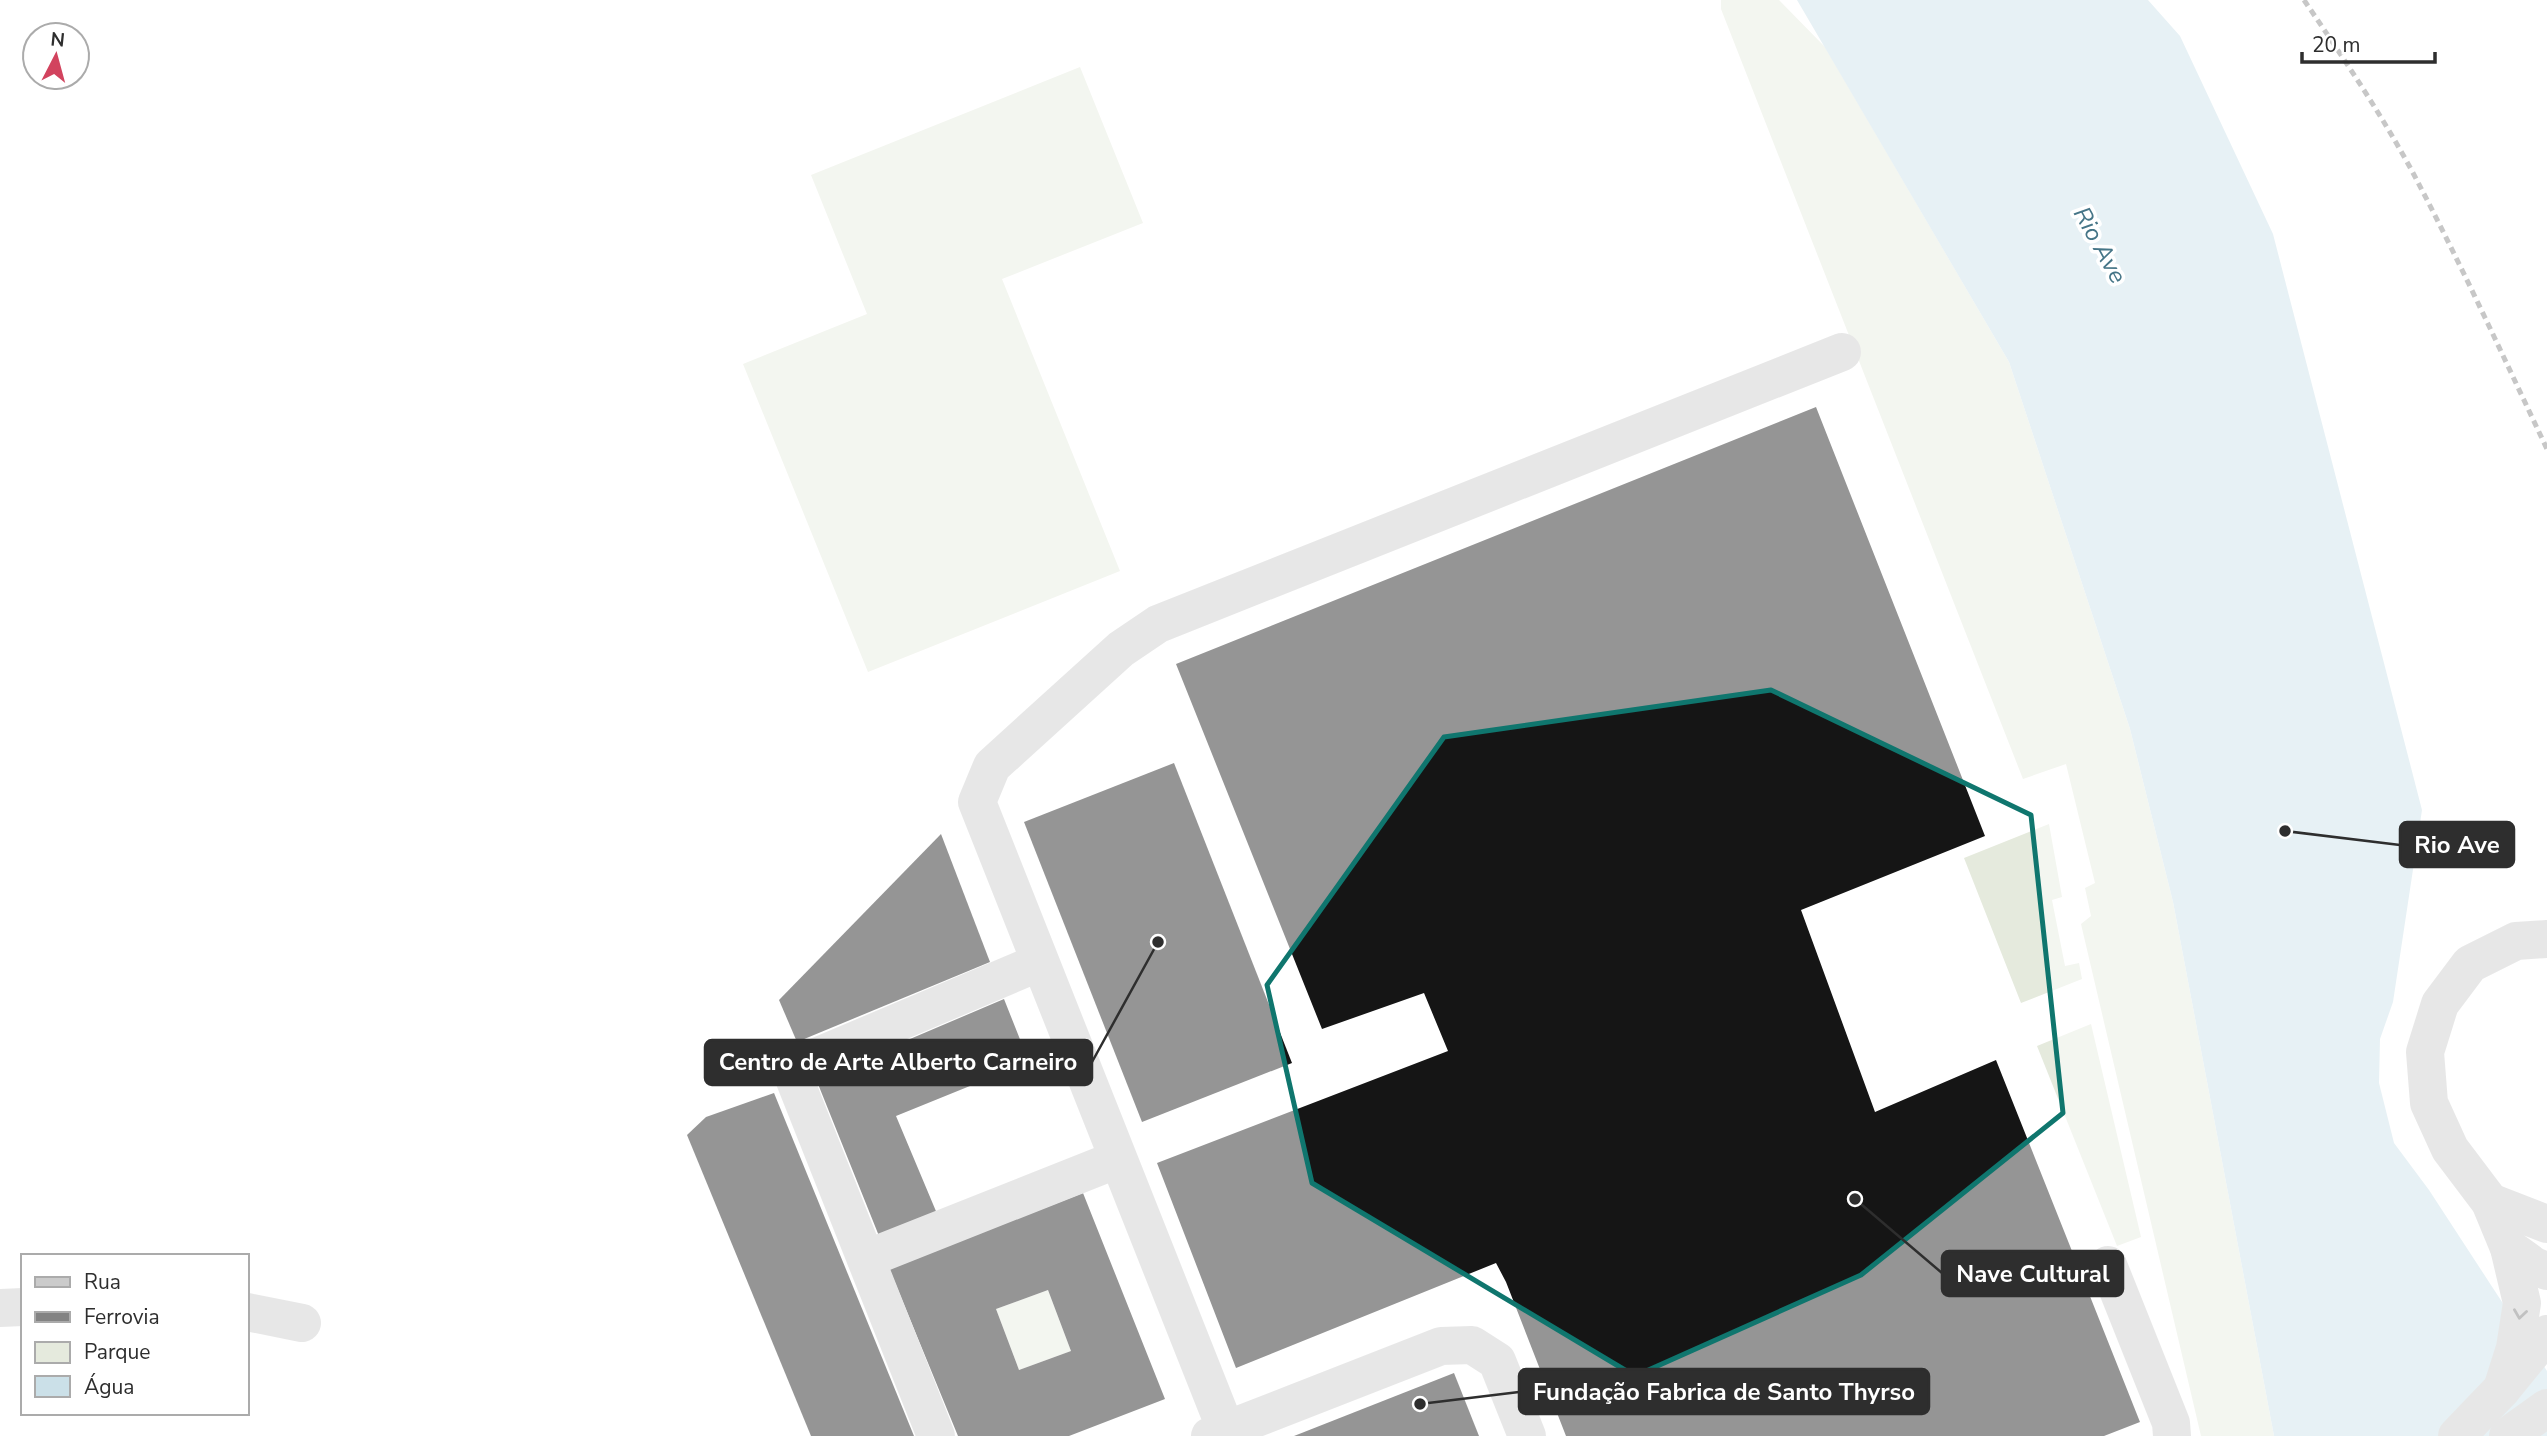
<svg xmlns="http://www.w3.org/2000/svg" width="2547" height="1436" viewBox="0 0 2547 1436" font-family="'Nunito Sans',sans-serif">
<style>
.green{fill:#e5eadd}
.water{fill:#cbe0e8}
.building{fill:#151515;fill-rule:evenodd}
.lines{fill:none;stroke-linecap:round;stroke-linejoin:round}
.minor{stroke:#cbcbcb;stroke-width:38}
.rail{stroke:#838383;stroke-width:5;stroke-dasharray:7 5;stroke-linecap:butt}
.oneway{stroke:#757575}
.marked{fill:none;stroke:#0f766e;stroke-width:5;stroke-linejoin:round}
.labels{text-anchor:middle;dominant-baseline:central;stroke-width:7;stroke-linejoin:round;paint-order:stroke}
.water-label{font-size:24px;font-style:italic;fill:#457587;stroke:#fff}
.leader{fill:none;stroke:#2e2e2e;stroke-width:2.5}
.callout-dot{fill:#2e2e2e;stroke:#fff;stroke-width:2.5}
.callout{fill:#2e2e2e;stroke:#2e2e2e;stroke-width:2.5}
.callout-label{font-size:24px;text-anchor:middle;font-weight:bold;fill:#fff}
</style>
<rect width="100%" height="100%" fill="#fff"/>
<g class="green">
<polygon points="1721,0 1779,0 1825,47 2009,362 2130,729 2173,902 2274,1436 2201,1436 2081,924 2091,916 2085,888 2095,883 2066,764 2023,779 1721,9"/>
<polygon points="1080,67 1143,223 1002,279 1120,571 868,672 743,364 867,314 811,175"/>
<polygon points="2049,824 2062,897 2052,900 2065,966 2079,963 2082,979 2021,1003 1964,858"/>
<polygon points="2091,1024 2141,1237 2117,1246 2037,1046"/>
<polygon points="1048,1290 1071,1351 1019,1370 996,1309"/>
</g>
<polygon class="water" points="1797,0 2148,0 2180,36 2273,234 2422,810 2393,1002 2380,1039 2379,1083 2394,1143 2429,1190 2547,1371 2547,1436 2274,1436 2173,902 2130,729 2009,362"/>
<g class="building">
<polygon points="1816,407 1985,836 1801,910 1875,1112 1996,1060 2140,1422 2104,1436 1566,1436 1506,1282 1496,1263 1236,1368 1157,1163 1448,1051 1424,993 1322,1029 1176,664"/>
<polygon points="1174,763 1292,1063 1142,1122 1024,822"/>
<polygon points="941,834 990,962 797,1042 779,1000"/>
<polygon points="1004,999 1029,1062 896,1116 938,1216 879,1236 816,1079"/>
<polygon points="774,1093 914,1436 811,1436 687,1135 706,1117"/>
<path d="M1083,1193l82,206 -96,37h-111l-69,-168zM1048,1290l23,61 -52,19 -23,-61z"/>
<polygon points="1454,1373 1479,1436 1294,1436"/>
</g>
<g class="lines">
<g class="minor">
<polyline points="2490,1202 2547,1224"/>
<polyline points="2509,1248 2534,1266 2547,1271"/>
<polyline points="866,1259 1118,1159"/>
<polyline points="2108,1265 2171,1423 2172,1436"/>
<polyline points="0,1308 23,1307"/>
<polyline points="247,1312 302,1323"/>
<polyline points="2502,1389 2515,1348 2522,1303 2509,1248 2490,1202 2450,1149 2429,1103 2425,1052 2440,1004 2470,964 2516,941 2547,939"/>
<polyline points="936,1436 790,1068 1040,962"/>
<polyline points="1210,1436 1226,1430 977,802 992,766 1121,649 1158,624 1842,352"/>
<polyline points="1228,1436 1226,1430 1441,1346 1472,1345 1497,1361 1527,1436"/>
<polyline points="2457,1436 2502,1389 2547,1334"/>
<polyline points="2508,1436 2547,1408"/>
</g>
<path class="rail" d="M2304,0c38,56 76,112 108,171 48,91 91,185 135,278"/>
</g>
<defs><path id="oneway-chevron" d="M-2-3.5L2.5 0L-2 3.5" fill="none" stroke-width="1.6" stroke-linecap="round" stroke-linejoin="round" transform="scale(1.75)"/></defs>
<use class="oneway" href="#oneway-chevron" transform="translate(2520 1314) rotate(98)"/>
<path d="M0 0H2547V1436H0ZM1771,690l260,125 32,298 -202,162 -226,101 -323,-193 -45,-198 177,-248z" fill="#fff" fill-opacity=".55" fill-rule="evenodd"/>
<path class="marked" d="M1771,690l260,125 32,298 -202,162 -226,101 -323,-193 -45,-198 177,-248z"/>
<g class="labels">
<g class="water-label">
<text transform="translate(2100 245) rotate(61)">Rio Ave</text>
</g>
</g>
<path class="leader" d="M2285 831L2400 845M1158 942L1092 1062M1855 1199L1942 1273M1420 1404L1519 1392"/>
<g class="callout-dot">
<circle cx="2285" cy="831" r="7"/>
<circle cx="1158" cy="942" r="7"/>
<circle cx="1855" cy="1199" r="7"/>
<circle cx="1420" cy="1404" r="7"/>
</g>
<g class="callout">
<rect x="2400" y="822" width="114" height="45" rx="7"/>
<rect x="705" y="1040" width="387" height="45" rx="7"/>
<rect x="1942" y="1251" width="181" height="45" rx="7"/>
<rect x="1519" y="1369" width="410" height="45" rx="7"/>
</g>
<g class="callout-label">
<text x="2457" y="853">Rio Ave</text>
<text x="898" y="1070">Centro de Arte Alberto Carneiro</text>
<text x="2033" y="1282">Nave Cultural</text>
<text x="1724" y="1400">Fundação Fabrica de Santo Thyrso</text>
</g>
<rect x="21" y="1254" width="228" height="161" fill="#ffffff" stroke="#ababab" stroke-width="2"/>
<rect x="35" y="1277" width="35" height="10" fill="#cbcbcb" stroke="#ababab" stroke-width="2"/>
<text x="84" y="1289" font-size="21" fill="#2e2e2e">Rua</text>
<rect x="35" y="1312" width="35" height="10" fill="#838383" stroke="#ababab" stroke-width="2"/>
<text x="84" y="1324" font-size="21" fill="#2e2e2e">Ferrovia</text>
<rect x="35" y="1342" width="35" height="21" fill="#e5eadd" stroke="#ababab" stroke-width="2"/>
<text x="84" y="1359" font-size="21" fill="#2e2e2e">Parque</text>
<rect x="35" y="1376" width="35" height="21" fill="#cbe0e8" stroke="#ababab" stroke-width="2"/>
<text x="84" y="1394" font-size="21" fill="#2e2e2e">Água</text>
<g transform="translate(56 56) rotate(6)"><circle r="33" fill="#ffffff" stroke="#ababab" stroke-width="2"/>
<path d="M0-5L12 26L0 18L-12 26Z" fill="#d2435e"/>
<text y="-10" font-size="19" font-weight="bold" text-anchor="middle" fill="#2e2e2e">N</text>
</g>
<path d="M2302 52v10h133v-10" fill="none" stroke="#2e2e2e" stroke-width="3.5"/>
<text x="2312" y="52" font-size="21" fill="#2e2e2e" stroke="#ffffff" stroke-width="5" paint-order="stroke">20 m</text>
</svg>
